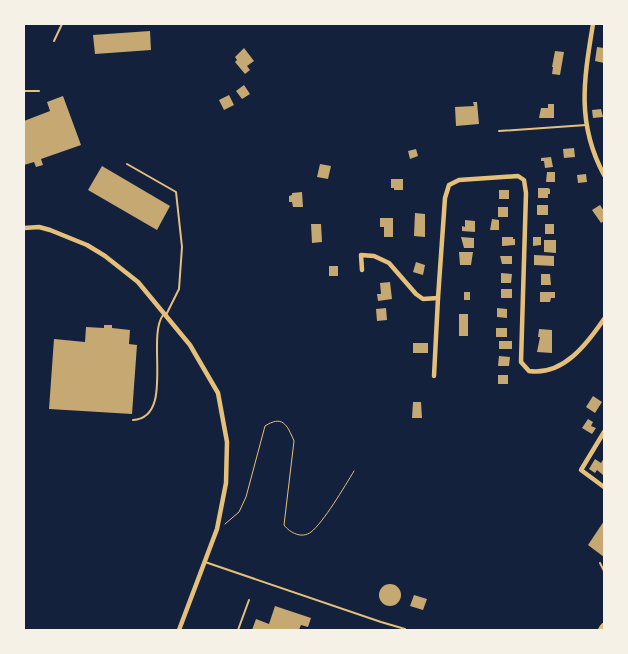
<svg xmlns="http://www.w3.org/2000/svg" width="628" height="654" viewBox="0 0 628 654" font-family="'Source Sans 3',sans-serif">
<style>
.building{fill:#c6a872}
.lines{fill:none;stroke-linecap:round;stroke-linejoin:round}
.path{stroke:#e5c07b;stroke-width:1}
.service{stroke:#e5c07b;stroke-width:2}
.minor{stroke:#e5c07b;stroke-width:4.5}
.motorway{stroke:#e5c07b;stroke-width:8}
</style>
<rect width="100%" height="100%" fill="#14213d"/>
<g class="building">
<polygon points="150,31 151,50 95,54 93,35"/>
<polygon points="597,47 604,48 604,63 595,61"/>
<polygon points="244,48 254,61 247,66 250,70 245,74 235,62 237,60 235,57"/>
<polygon points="555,51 564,52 560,75 552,74 553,67 552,67"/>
<polygon points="244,85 250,94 242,99 236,91"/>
<polygon points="229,95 234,105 224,110 219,100"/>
<polygon points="63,96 81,145 41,159 43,165 36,167 34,162 24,165 24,121 50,111 47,102"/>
<polygon points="473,102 477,102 479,124 456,126 455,107 474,106"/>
<polygon points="548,104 554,104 554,118 539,118 541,108 548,108"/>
<polygon points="601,109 603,117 593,118 592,110"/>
<polygon points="574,148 575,157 564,158 563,149"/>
<polygon points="416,149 418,156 410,159 408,151"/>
<polygon points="551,157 553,167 545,168 544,161 541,161 541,158"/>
<polygon points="320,164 331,166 328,179 317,177"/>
<polygon points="102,166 170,206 157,230 88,190"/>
<polygon points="547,172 555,172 555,182 546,182"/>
<polygon points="586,174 587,182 578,183 577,175"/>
<polygon points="391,179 403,179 403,190 394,190 394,188 391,188"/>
<polygon points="538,188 548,188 550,189 550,194 548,194 548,198 538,198"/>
<rect x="499" y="190" width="10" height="9"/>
<polygon points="302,192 303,207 293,207 292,202 289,202 289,196 292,195 292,193"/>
<rect x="537" y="205" width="11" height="10"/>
<polygon points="600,205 604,211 604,221 601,223 592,210"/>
<rect x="498" y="207" width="10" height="10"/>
<polygon points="415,213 425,214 425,237 414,236"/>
<polygon points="380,218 393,218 393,237 384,237 384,227 380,227"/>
<polygon points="492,219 499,220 499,230 490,230"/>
<polygon points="465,220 475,221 475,232 462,231 462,226 465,227"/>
<polygon points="311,224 321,224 322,242 312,243"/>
<rect x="545" y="224" width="9" height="10"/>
<polygon points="461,237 474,238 474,248 464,248"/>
<polygon points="502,237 513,237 513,239 515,239 515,245 502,246"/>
<polygon points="533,237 541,237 541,245 533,246"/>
<polygon points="544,240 556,240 556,253 544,252"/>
<polygon points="459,252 473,252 471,265 460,265"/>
<polygon points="534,255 554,256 554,266 534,265"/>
<polygon points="500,256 512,256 512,264 502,264"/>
<polygon points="416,262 425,265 423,275 413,272"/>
<rect x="329" y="266" width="9" height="10"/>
<polygon points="501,273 512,274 511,283 501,283"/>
<polygon points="541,274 550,274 551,285 541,285"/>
<polygon points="390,282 392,299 378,301 377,294 381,294 380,283"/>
<rect x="501" y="289" width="11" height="9"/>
<rect x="464" y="292" width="6" height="8"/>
<polygon points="540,292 555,292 555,298 551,298 550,302 540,302"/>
<polygon points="386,308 387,320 377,321 376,309"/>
<polygon points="497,308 507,309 507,318 497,317"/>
<rect x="459" y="314" width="9" height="22"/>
<polygon points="104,325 112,325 112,328 130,330 129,344 137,345 132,414 49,409 54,339 85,342 86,327 104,328"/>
<rect x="496" y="328" width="11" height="9"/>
<polygon points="539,329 552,330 552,353 537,352 540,337 538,337"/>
<rect x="499" y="341" width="13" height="8"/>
<rect x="413" y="343" width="15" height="10"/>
<polygon points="499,356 510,357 509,366 498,366"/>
<rect x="498" y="375" width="10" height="9"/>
<polygon points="593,396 602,402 595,413 586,407"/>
<polygon points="413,402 421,402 422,418 412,418"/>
<polygon points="588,419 593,422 591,426 596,428 592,434 582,428"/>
<polygon points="604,458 603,475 597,470 595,473 589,469 595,459 601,463"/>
<polygon points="604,521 604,557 588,545"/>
<circle cx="390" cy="595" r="11"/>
<polygon points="414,595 427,599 423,610 410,606"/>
<polygon points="275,606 311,618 308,627 301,625 299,630 252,630 256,619 269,624"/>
</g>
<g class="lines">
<path class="path" d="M225,524l14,-12 7,-15 19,-71c17,-11 22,-2 29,15l-10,84c6,8 18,14 27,7 12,-9 34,-46 43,-61"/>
<g class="service">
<polyline points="54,41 62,24"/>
<polyline points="24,91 39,91"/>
<polyline points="499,131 586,125"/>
<polyline points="127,164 176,192 182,247 179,289 166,315"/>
<path d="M133,420c42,-2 13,-82 30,-105"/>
<polyline points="205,562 381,622 405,629"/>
<polyline points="600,563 604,571"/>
<polyline points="238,630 249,600"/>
</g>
<g class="minor">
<path d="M593,24c-9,55 -17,99 11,151"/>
<polyline points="24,228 39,227 50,230 87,245 105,256 138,282 190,345 218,393 227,442 226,483 217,529 179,630"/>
<polyline points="362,270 361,255 374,256 389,263 416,294 423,299 438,298"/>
<path d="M434,376l4,-78 7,-100 4,-13 10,-5 59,-4 6,4 2,13 -5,169 8,9c34,5 58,-27 75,-52"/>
<polyline points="604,432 581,470 604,487"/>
</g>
<polyline class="motorway" points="602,630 604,627"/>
</g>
<rect width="628" height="654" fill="none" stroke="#f6f1e7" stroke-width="50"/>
</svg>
